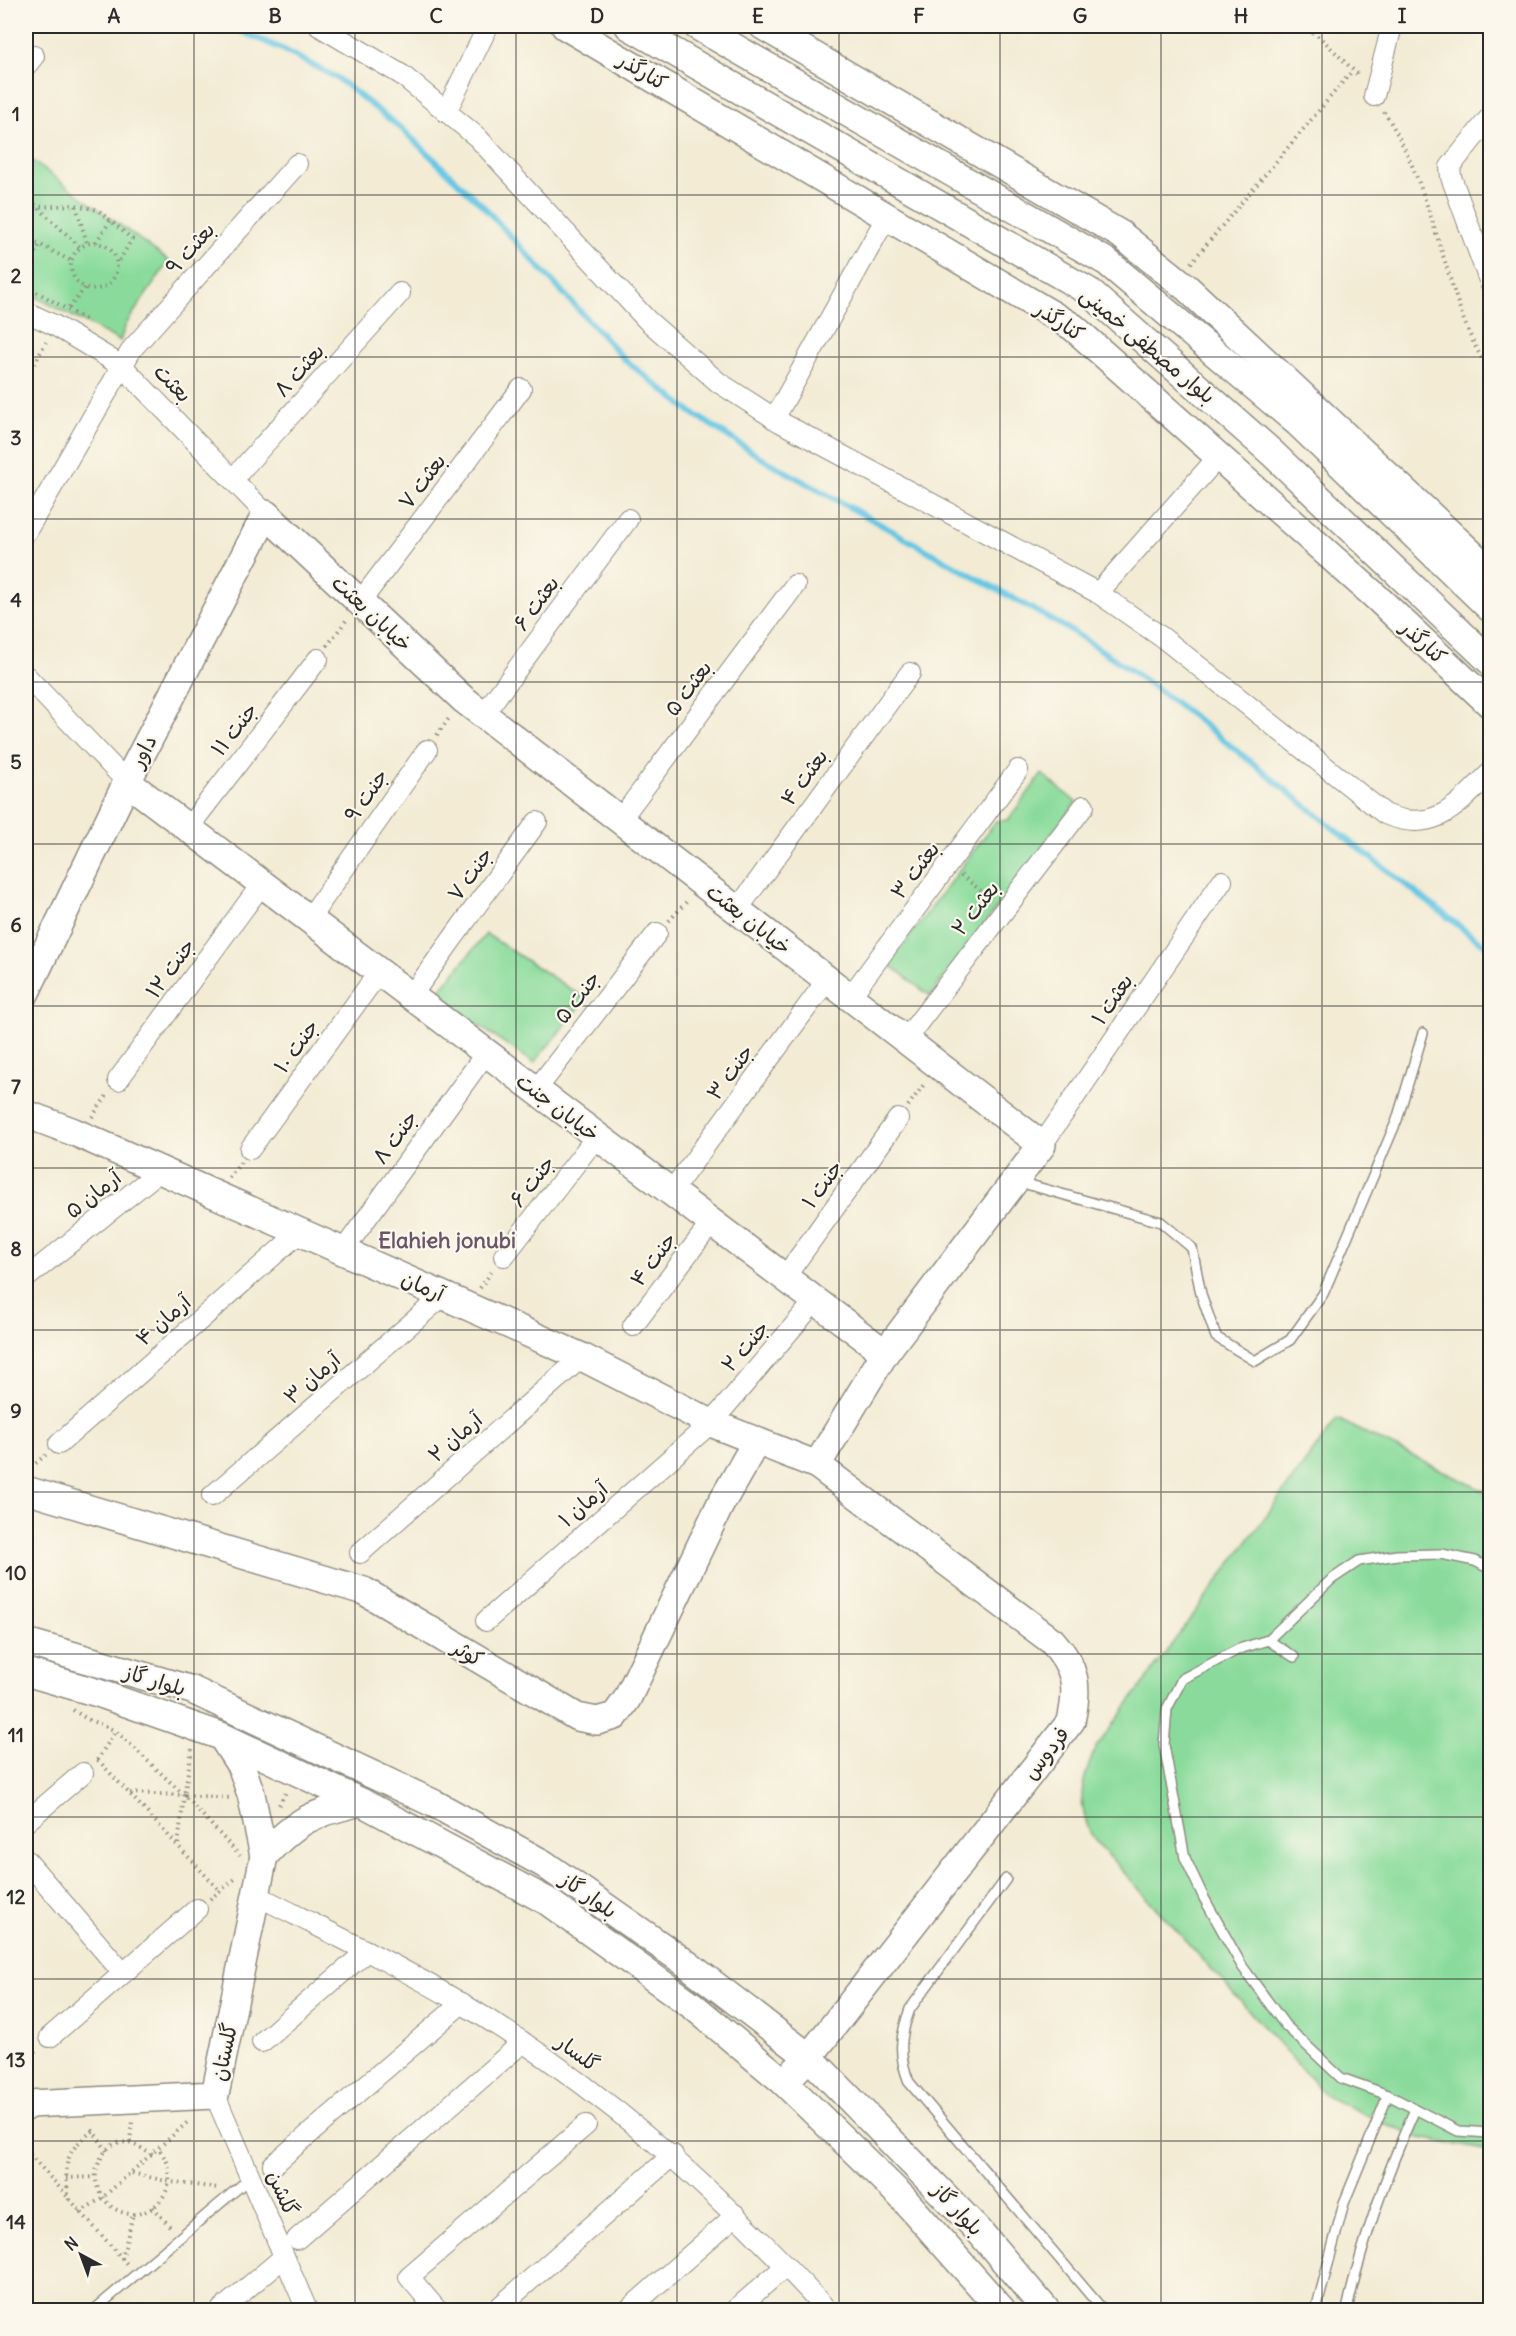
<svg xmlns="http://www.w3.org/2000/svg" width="1516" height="2336" viewBox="0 0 1516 2336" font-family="Delius,'Playpen Sans Arabic',sans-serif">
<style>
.green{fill:#8adb9b;stroke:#5a8363;stroke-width:1.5}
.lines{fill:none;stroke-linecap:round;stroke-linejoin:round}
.stream{stroke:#65c6e3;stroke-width:6}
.lane-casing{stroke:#8f8b80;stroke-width:12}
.street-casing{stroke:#8f8b80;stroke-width:22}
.secondary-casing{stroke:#8f8b80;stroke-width:30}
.path{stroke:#8f8b80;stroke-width:4;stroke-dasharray:1.5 4.5;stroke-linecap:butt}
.lane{stroke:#fff;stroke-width:9}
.street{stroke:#fff;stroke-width:20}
.secondary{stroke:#fff;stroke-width:27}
.grid{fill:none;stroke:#2b2b2b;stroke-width:1.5;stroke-opacity:0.55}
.labels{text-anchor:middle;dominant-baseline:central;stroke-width:4.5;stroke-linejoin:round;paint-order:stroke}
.street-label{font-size:21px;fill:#2b2b2b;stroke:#fbf7ec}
.neighbourhood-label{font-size:22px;font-weight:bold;fill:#6a5668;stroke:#fbf7ec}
.neatline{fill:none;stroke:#2b2b2b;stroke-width:2}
.grid-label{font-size:20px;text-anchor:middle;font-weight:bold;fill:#2b2b2b}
</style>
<rect width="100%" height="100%" fill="#fbf7ec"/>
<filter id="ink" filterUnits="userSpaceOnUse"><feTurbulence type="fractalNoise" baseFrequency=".0167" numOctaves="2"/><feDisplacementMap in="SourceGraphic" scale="12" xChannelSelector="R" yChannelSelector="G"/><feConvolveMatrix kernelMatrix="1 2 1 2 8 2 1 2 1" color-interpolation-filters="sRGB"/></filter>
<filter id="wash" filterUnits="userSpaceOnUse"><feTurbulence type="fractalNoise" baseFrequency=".008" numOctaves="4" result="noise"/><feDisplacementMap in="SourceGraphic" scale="24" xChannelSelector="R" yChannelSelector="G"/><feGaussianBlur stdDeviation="1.35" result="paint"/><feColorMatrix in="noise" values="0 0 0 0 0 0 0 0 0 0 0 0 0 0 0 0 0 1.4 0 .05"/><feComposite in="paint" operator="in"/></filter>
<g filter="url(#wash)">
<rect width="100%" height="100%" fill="#f3ebd4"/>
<g class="green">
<polygon points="26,156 169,261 126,324 120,341 26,292"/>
<polygon points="1042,774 1076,802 930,996 889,964 996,821 1008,820"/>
<polygon points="486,934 586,999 534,1063 435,996"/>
<path d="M1337,1419l153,75v657l-75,-14 -88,-40 -235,-260c-16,-37 -11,-52 3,-88z"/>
</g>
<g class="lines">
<path class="stream" d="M229,26l53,23 55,29 65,51 80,76 143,155 66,52 72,47 307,171c82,51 155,111 230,171 56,46 114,90 172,135l18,12"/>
</g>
</g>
<g filter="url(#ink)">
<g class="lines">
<g class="lane-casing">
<g id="lane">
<polyline points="1019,1182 1161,1222 1192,1248 1201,1294 1216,1337 1255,1361 1290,1340 1323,1294 1397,1120 1423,1033"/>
<polyline points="1490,1569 1475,1561 1441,1554 1397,1555 1359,1561 1332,1579 1268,1640 1239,1649 1182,1679 1167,1709 1164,1745 1185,1858 1204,1898 1242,1966 1285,2025 1341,2078 1388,2095 1458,2131 1490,2133"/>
<polyline points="1268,1640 1294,1657"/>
<path d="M1006,1879l-96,130c-10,27 -12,46 -1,73l194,228"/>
<polyline points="94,2310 250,2178"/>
<polyline points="1316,2310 1344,2203 1388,2095"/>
<path d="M1347,2310c15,-70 39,-135 68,-201"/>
</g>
</g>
<g class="street-casing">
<g id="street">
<path d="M319,26l83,49 75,62 170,183 71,62 62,40 318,171 65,45 222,176c49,21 73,-9 105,-41"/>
<polyline points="26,66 34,56"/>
<polyline points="1374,96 1392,26"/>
<polyline points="446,112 488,26"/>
<polyline points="1490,117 1450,167 1451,177 1490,283"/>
<polyline points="26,312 54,325 122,366 266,514"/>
<polyline points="774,419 887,216"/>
<polyline points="233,479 400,293"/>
<polyline points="26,532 132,349 297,164"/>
<polyline points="1098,593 1219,456"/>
<polyline points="360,602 521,389"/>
<polyline points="26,676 127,782"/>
<polyline points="483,715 628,519"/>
<polyline points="620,820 795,585"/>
<polyline points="188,828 318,659"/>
<polyline points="737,910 910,673"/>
<polyline points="309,919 427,750"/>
<polyline points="411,996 537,822"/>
<polyline points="850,997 1018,770"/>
<polyline points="905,1040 1084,806"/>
<polyline points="118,1080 261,885"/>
<polyline points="536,1090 657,933"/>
<polyline points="1042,1145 1222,881"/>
<polyline points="250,1149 379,972"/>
<polyline points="671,1192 827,980"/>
<polyline points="343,1251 486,1053"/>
<polyline points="504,1256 597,1136"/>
<polyline points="785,1277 898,1119"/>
<polyline points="26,1278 161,1170"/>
<polyline points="633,1326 712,1222"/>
<polyline points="59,1444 300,1232"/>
<polyline points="212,1496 444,1295"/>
<polyline points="360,1553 582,1357"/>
<polyline points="486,1621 711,1423 816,1300"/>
<polyline points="26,1822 83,1773"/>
<polyline points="26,1860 123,1973"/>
<path d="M256,1895c69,35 138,68 205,108 140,83 257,188 366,307"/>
<polyline points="50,2037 197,1909"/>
<polyline points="262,2042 367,1951"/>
<polyline points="215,2095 307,2310"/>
<polyline points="273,2165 462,2003"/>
<polyline points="297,2239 523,2042"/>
<polyline points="221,2310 284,2257"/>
<polyline points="437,2310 409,2277 586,2125"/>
<polyline points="496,2310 673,2155"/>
<polyline points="628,2310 736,2215"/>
<polyline points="735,2310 786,2266"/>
</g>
</g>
<g class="secondary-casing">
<g id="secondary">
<polyline points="565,26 1073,327 1374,595 1490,704"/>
<polyline points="629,26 1088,291 1271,452 1490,661"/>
<polyline points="697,26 1107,262 1298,423 1490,608"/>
<polyline points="763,26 1120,234 1187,288 1490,571"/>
<polyline points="127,782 885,1353 817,1465"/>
<polyline points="26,992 127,782 266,514 463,699 1042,1145 885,1353"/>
<path d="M26,1114l48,18 508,225 129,66 106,42 235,176c24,26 27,46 19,80l-262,336 -25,25"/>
<polyline points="26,1490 364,1591 577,1717 597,1721 615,1716 627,1699 720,1505 756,1442"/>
<polyline points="26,1642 192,1690 435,1804 544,1864 683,1961 809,2057 979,2231 1046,2310"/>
<polyline points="26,1672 98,1693 221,1736 361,1802 547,1901 693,2006 784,2082 902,2197 1002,2310"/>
<path d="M222,1737l20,31 9,26 13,62c33,-37 50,-43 97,-54"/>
<polyline points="26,2107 29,2104 215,2095 264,1856"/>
</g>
</g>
<g class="path">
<polyline points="1302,26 1321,38 1359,76"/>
<polyline points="810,28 818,26"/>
<path d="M1384,112c30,45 46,102 62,153 11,36 22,75 44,106"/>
<polyline points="26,196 80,247"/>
<polyline points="76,206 87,243"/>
<polyline points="26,216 36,207 76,205 98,210 132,239 118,263"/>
<polyline points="26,237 71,261"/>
<polyline points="96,242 111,220"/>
<circle cx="94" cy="266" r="23"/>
<polyline points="1191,263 1353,70"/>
<polyline points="26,268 40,244"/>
<polyline points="26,286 88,321"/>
<polyline points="69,308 85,288"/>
<polyline points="26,380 46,342"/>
<polyline points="327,646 348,618"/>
<polyline points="437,735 450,717"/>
<polyline points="961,875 990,898"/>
<polyline points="669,921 688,900"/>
<polyline points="908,1106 925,1083"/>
<polyline points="92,1117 108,1094"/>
<polyline points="229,1178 241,1162"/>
<polyline points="480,1288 493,1270"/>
<polyline points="31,1467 46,1455"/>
<polyline points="73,1710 87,1719 116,1731"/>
<polyline points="192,1749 184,1795 231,1798"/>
<polyline points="97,1760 116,1731 184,1795 240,1856"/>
<polyline points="98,1760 220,1891"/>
<polyline points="130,1793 184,1795 178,1845"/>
<polyline points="279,1805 287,1790"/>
<polyline points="210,1899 235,1879"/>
<polyline points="26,2060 38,2048"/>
<polyline points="130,2142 132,2121"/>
<polyline points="26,2150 128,2265"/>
<path d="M152,2155c-23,-16 -42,-21 -54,10 -9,23 11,49 35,49 24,0 42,-26 35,-49 -1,-5 -6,-11 -9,-16"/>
<polyline points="132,2173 170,2182 219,2188"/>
<polyline points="66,2178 96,2177"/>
<path d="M69,2200c-5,-34 -6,-48 24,-69l14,20"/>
<polyline points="153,2207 172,2229"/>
<polyline points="80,2212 102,2198 190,2120"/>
<polyline points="122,2259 133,2214"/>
</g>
<use href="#lane" class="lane"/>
<use href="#street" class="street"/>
<use href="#secondary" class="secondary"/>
</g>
</g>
<path class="grid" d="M194,26v2284M355,26v2284M516,26v2284M677,26v2284M839,26v2284M1000,26v2284M1161,26v2284M1322,26v2284M26,195h1464M26,357h1464M26,519h1464M26,682h1464M26,844h1464M26,1006h1464M26,1168h1464M26,1330h1464M26,1492h1464M26,1654h1464M26,1817h1464M26,1979h1464M26,2141h1464"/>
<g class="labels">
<g class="street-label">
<text transform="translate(643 71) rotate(31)">کنارگذر</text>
<text transform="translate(190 248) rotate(-48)">بعثت ۹</text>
<text transform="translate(1060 321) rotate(34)">کنارگذر</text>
<text transform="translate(1148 345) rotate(40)">بلوار مصطفی خمینی</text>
<text transform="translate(299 370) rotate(-48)">بعثت ۸</text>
<text transform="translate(173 383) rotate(46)">بعثت</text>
<text transform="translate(422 481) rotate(-53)">بعثت ۷</text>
<text transform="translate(536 603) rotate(-54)">بعثت ۶</text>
<text transform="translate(372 613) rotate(43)">خیابان بعثت</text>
<text transform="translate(1424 642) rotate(43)">کنارگذر</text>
<text transform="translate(688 688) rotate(-53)">بعثت ۵</text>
<text transform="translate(234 729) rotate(-52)">جنت ۱۱</text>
<text transform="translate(143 751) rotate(-63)">داور</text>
<text transform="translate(804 777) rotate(-54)">بعثت ۴</text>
<text transform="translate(366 795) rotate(-55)">جنت ۹</text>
<text transform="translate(915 870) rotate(-53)">بعثت ۳</text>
<text transform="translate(470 874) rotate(-54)">جنت ۷</text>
<text transform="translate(975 908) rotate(-52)">بعثت ۲</text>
<text transform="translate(749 919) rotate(38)">خیابان بعثت</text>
<text transform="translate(170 968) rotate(-54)">جنت ۱۲</text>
<text transform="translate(577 997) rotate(-52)">جنت ۵</text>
<text transform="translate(1112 999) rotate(-56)">بعثت ۱</text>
<text transform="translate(296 1046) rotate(-54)">جنت ۱۰</text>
<text transform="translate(730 1072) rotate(-54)">جنت ۳</text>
<text transform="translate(558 1107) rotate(37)">خیابان جنت</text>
<text transform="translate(395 1137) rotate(-54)">جنت ۸</text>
<text transform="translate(532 1181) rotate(-52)">جنت ۶</text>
<text transform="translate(822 1184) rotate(-54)">جنت ۱</text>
<text transform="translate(93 1194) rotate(-38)">آرمان ۵</text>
<text transform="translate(653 1259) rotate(-53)">جنت ۴</text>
<text transform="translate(423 1286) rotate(24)">آرمان</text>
<text transform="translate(163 1320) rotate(-41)">آرمان ۴</text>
<text transform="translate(745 1346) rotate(-49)">جنت ۲</text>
<text transform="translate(312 1378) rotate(-41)">آرمان ۳</text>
<text transform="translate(455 1437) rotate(-41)">آرمان ۲</text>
<text transform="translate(583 1504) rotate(-41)">آرمان ۱</text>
<text transform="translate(468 1653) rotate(30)">کوثر</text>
<text transform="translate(155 1680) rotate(17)">بلوار گاز</text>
<text transform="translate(1046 1753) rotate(-52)">فردوس</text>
<text transform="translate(589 1895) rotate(35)">بلوار گاز</text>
<text transform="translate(224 2052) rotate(-78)">گلستان</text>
<text transform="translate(578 2053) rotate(36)">گلسار</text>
<text transform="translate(283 2193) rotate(66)">گلشن</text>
<text transform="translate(958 2209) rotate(47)">بلوار گاز</text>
</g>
<g class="neighbourhood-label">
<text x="447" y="1240">Elahieh jonubi</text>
</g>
</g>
<rect width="1516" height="2336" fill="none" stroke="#fbf7ec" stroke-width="66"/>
<g transform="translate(81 2255) rotate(319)" stroke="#fbf7ec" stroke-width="4.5" paint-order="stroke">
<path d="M0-4.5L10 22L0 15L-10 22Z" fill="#2b2b2b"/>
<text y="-9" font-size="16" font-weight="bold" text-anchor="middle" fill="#2b2b2b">N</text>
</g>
<rect x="33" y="33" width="1450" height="2270" class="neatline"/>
<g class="grid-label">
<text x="114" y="23">A</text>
<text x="275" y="23">B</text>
<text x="436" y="23">C</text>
<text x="597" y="23">D</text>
<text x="758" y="23">E</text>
<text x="919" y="23">F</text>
<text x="1080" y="23">G</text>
<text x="1241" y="23">H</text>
<text x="1402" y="23">I</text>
<text x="16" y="121">1</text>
<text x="16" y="283">2</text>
<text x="16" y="445">3</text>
<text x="16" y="607">4</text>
<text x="16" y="769">5</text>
<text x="16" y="932">6</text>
<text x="16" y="1094">7</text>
<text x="16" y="1256">8</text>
<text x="16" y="1418">9</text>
<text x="16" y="1580">10</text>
<text x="16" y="1742">11</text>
<text x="16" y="1904">12</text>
<text x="16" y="2067">13</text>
<text x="16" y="2229">14</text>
</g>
</svg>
